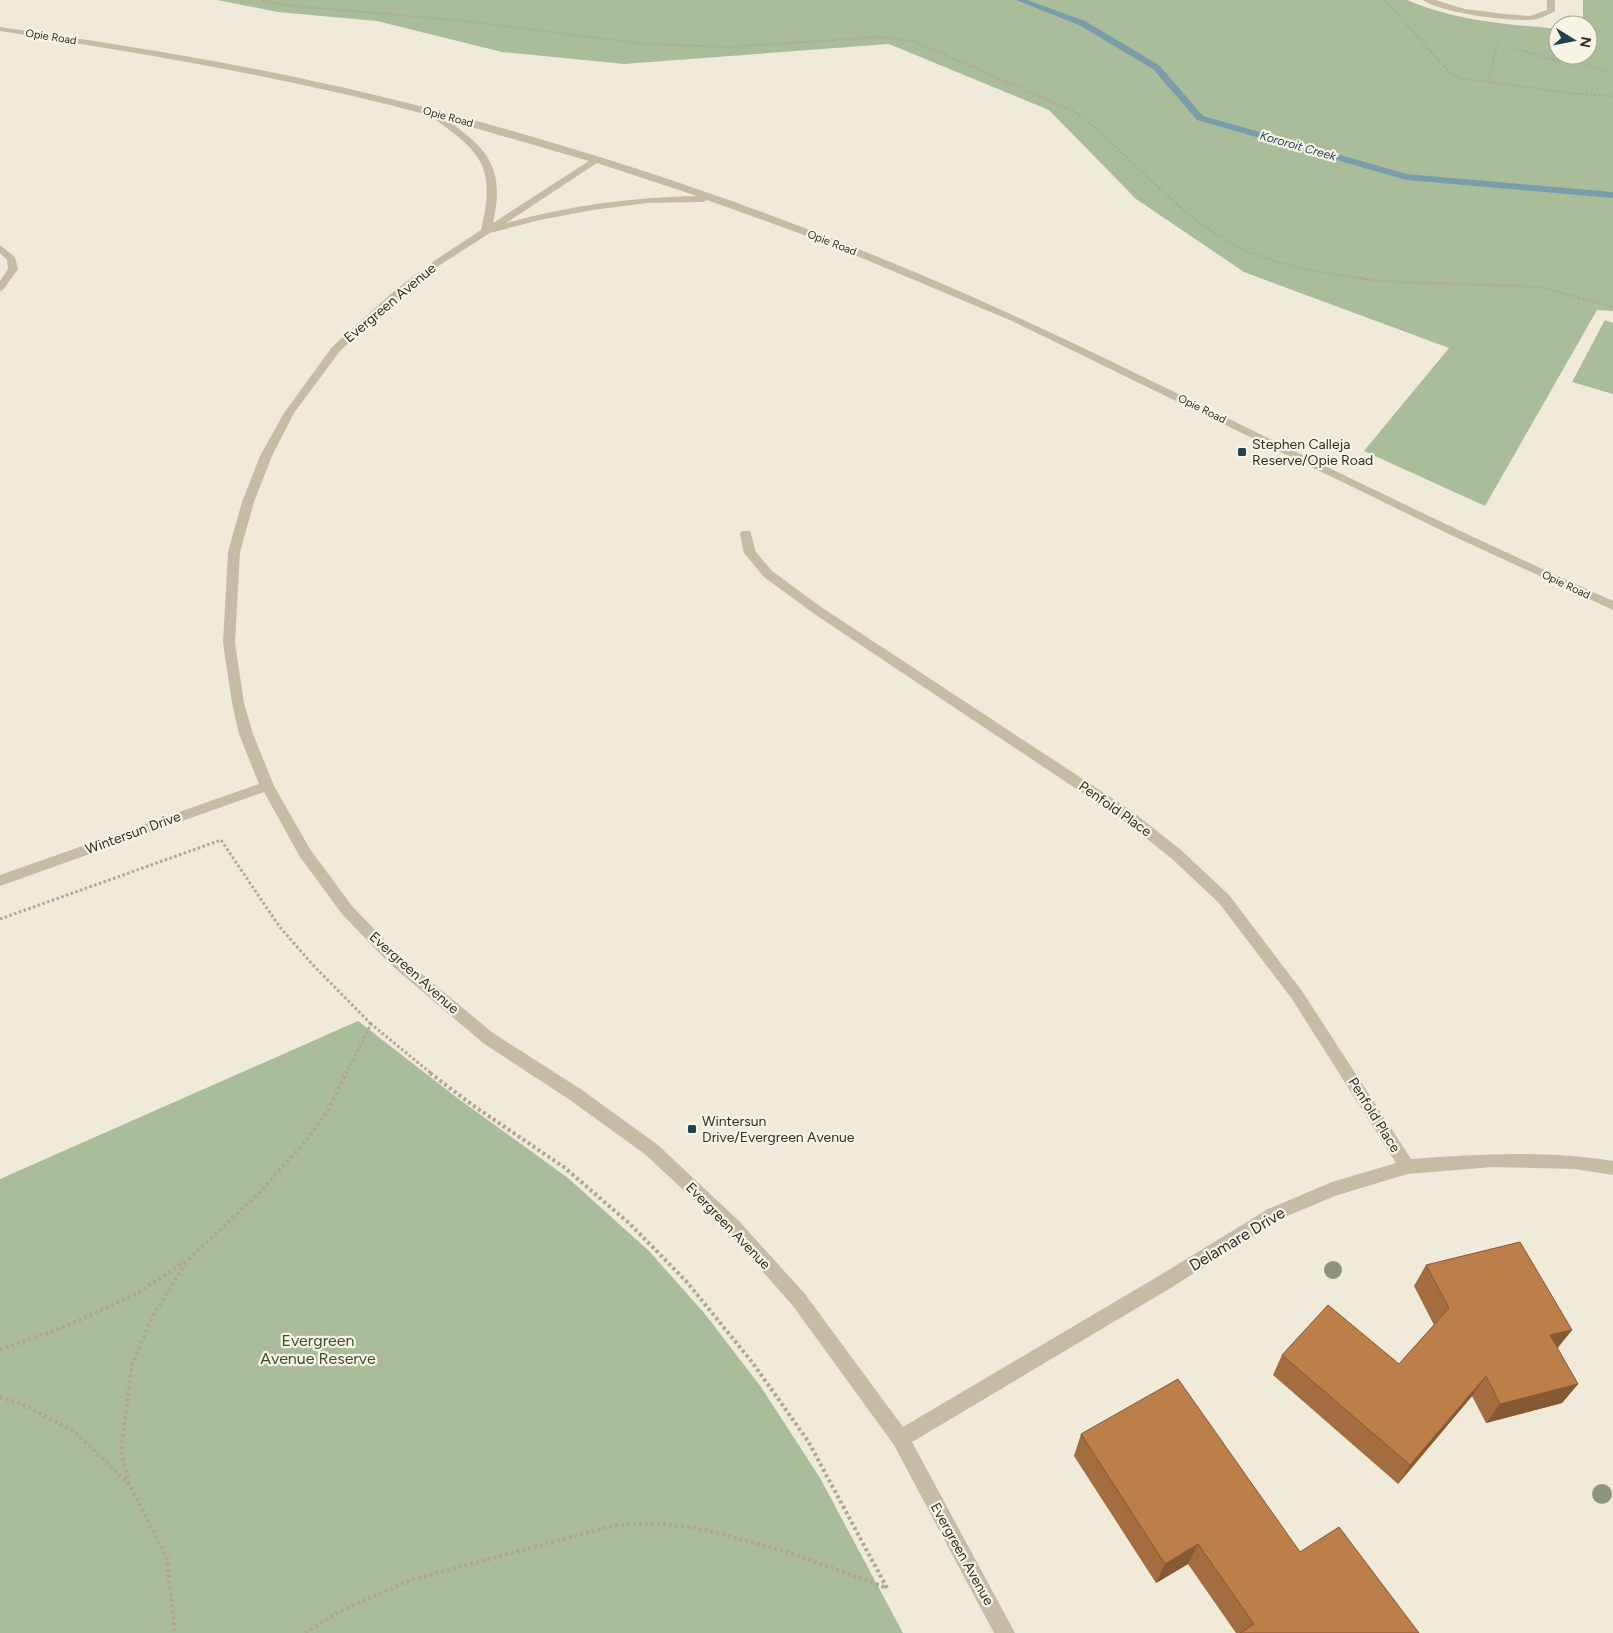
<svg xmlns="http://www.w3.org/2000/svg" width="1613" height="1633" viewBox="0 0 1613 1633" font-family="Figtree,sans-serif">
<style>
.green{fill:#aabd9b}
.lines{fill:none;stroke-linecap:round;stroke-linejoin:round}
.stream{fill:#7a9daa;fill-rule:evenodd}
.path-far3{stroke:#b2a691;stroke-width:2;stroke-dasharray:2 2;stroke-linecap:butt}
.path-far2{stroke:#b2a691;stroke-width:2.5;stroke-dasharray:2 2;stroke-linecap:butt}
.path-far1{stroke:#b2a691;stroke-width:3;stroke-dasharray:2.5 2.5;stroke-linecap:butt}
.path{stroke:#b2a691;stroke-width:4;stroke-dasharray:3 3;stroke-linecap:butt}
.minor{fill:#c6bca6;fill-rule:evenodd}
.tree{fill:#8c957a}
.wall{fill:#a36d3f}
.shaded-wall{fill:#845933}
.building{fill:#bd7f49;stroke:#845933}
.poi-dot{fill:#1f4351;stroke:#f7f3e5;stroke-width:2}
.labels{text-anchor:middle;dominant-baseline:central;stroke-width:4.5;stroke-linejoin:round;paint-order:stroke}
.far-street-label{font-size:11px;fill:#332d26;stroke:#f7f3e5}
.far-water-label{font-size:12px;font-style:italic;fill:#1f4351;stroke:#f7f3e5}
.street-label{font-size:14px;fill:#332d26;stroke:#f7f3e5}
.poi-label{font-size:14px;fill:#332d26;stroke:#f7f3e5;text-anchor:start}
.near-street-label{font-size:16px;fill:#332d26;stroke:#f7f3e5}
.near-park-label{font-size:16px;fill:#3b4f2c;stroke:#f7f3e5}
</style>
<rect width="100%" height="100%" fill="#efead9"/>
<g class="green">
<path d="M217,0h1190c48,21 99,24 151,29v26h30v-30h-5v-25h30v311l-16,-1 -112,196 -121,-55 85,-103 -205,-76 -108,-73 -87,-89 -160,-66 -265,20 -122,-12 -125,-31 -99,-9z"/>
<polygon points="1605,320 1613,323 1613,394 1572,382"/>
<polygon points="358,1021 456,1097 568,1178 649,1251 705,1314 761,1387 820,1478 903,1633 0,1633 0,1179"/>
</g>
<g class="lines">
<polygon class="stream" points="1016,0 1027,0 1085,21 1159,65 1203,116 1407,174 1613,192 1613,198 1406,180 1197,120 1153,69 1079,25"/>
<g class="path-far3">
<path d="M262,0l22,5 172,15 190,24 82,3 152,-10 34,4 163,72c54,42 109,113 172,139 39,16 78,21 119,27"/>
<polyline points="1385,0 1449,72 1460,78 1578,94 1613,96"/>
<polyline points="1515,48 1557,61 1563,57 1613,73"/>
<polyline points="1488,82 1497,44"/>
</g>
<polyline class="path-far2" points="1360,278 1377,281 1541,287 1613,307"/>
<g class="path-far1">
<polyline points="0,919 221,840 279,926 312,964 371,1024"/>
<polyline points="346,1074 371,1024 432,1074"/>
</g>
<g class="path">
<polyline points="430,1073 471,1104 565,1168 630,1224 686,1281 752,1362 808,1441 887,1588"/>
<polyline points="0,1350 69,1325 137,1293 189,1259 257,1195 305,1142 327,1112 346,1073"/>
<polyline points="0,1397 22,1404 75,1432 129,1484 167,1558 175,1633"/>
<polyline points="129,1484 121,1451 132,1364 154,1314 187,1261"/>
<polyline points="305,1633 340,1611 411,1580 616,1525 664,1524 706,1530 785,1551 887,1588"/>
</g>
<g class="minor">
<path d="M1423,0h12l30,9 40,5 25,2 17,-6v-10h8v11c-6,4 -18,9 -25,9 -23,1 -89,-7 -107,-20z"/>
<path d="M0,27c97,14 194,29 290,49 214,45 425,112 627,197 98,41 194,88 290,135 134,66 269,132 406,193v9l-160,-74 -441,-215 -186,-78 -119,-43 -4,2 -56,1 -54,7 -53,10 -50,13 -50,32 -38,30 -62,56 -46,62 -22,43 -18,46 -14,50 -5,91 9,60 9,31 21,52 36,63 42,57 48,50 93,77 89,57 76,55 81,76 66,73 98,133 254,-150 111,-68 64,-27 64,-19 -104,-164 -73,-96 -48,-45 -48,-38 -310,-207 -49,-36 -20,-24 -4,-19 2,-3h8l6,21 16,19 49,36 312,205 48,38 48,45 73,96 109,168c69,-5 134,-9 202,2v14l-38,-6 -82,-2 -86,7 -72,22 -55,23 -111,70 -257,153 103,191h-21l-100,-188 -101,-139 -66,-75 -81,-76 -76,-55 -87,-57 -93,-79 -48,-50 -42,-57 -36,-65 -264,94v-11l259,-91 -20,-50 -7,-31 -9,-60 5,-91 14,-50 18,-46 24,-43 48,-66 62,-56 40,-30 47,-31c14,-60 4,-75 -45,-110v-3c-144,-39 -290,-63 -436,-86zM447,120l142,41 -96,62c12,-53 -3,-73 -46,-103zM597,163l100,33c-65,1 -129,10 -191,27z"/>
<polygon points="0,245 15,257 18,269 3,290 0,291 0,281 8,269 7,260 0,253"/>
</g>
</g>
<g class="tree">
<circle cx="1333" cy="1270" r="9"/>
<circle cx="1602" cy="1494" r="10"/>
</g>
<g class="wall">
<polygon points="1426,1265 1572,1330 1557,1348 1578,1384 1562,1403 1486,1423 1472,1396 1398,1484 1273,1375 1282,1355 1399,1364 1434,1325 1414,1286"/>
<polygon points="1081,1434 1300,1552 1419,1633 1236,1633 1188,1564 1156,1583 1074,1456"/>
</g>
<g class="shaded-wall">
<polygon points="1572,1330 1556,1350 1550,1335"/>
<polygon points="1486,1376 1472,1396 1398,1484 1410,1465"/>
<polygon points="1578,1384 1562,1403 1486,1423 1500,1404"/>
<polygon points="1198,1544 1188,1564 1156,1583 1165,1564"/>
</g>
<g class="building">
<polygon points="1520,1242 1572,1330 1550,1335 1578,1384 1500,1404 1486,1376 1410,1465 1282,1355 1328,1305 1399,1364 1449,1308 1426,1265"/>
<polygon points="1178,1379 1300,1552 1339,1527 1419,1633 1240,1633 1254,1624 1198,1544 1165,1564 1081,1434"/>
</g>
<g class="poi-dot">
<rect x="1237" y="447" width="10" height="10" rx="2.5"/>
<rect x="687" y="1124" width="10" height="10" rx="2.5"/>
</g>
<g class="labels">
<g class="far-street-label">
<text transform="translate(51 37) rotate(9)">Opie Road</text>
<text transform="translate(448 117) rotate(15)">Opie Road</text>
<text transform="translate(832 243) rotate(21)">Opie Road</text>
<text transform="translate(1202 409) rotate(26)">Opie Road</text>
<text transform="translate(1566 585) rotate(25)">Opie Road</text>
</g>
<g class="far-water-label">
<text transform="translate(1298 146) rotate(16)">Kororoit Creek</text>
</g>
<g class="street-label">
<text transform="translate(390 303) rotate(-40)">Evergreen Avenue</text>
<text transform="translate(1115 809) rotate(35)">Penfold Place</text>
<text transform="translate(133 833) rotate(-20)">Wintersun Drive</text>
<text transform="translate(414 973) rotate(42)">Evergreen Avenue</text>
<text transform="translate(1374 1115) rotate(58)">Penfold Place</text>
<text transform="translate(728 1226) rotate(46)">Evergreen Avenue</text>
<text transform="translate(962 1554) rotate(61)">Evergreen Avenue</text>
</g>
<g class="poi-label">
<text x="1252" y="444">Stephen Calleja<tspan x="1252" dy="16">Reserve/Opie Road</tspan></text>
<text x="702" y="1121">Wintersun<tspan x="702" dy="16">Drive/Evergreen Avenue</tspan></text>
</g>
<g class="near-street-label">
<text transform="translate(1237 1239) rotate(-31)">Delamare Drive</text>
</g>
<g class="near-park-label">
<text x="318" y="1340">Evergreen<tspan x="318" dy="18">Avenue Reserve</tspan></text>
</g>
</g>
<g transform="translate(1573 40) rotate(100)"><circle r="24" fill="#f7f3e5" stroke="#a9a499"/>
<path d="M0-4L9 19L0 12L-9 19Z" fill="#1f4351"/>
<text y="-8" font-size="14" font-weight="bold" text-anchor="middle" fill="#332d26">N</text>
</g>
</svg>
